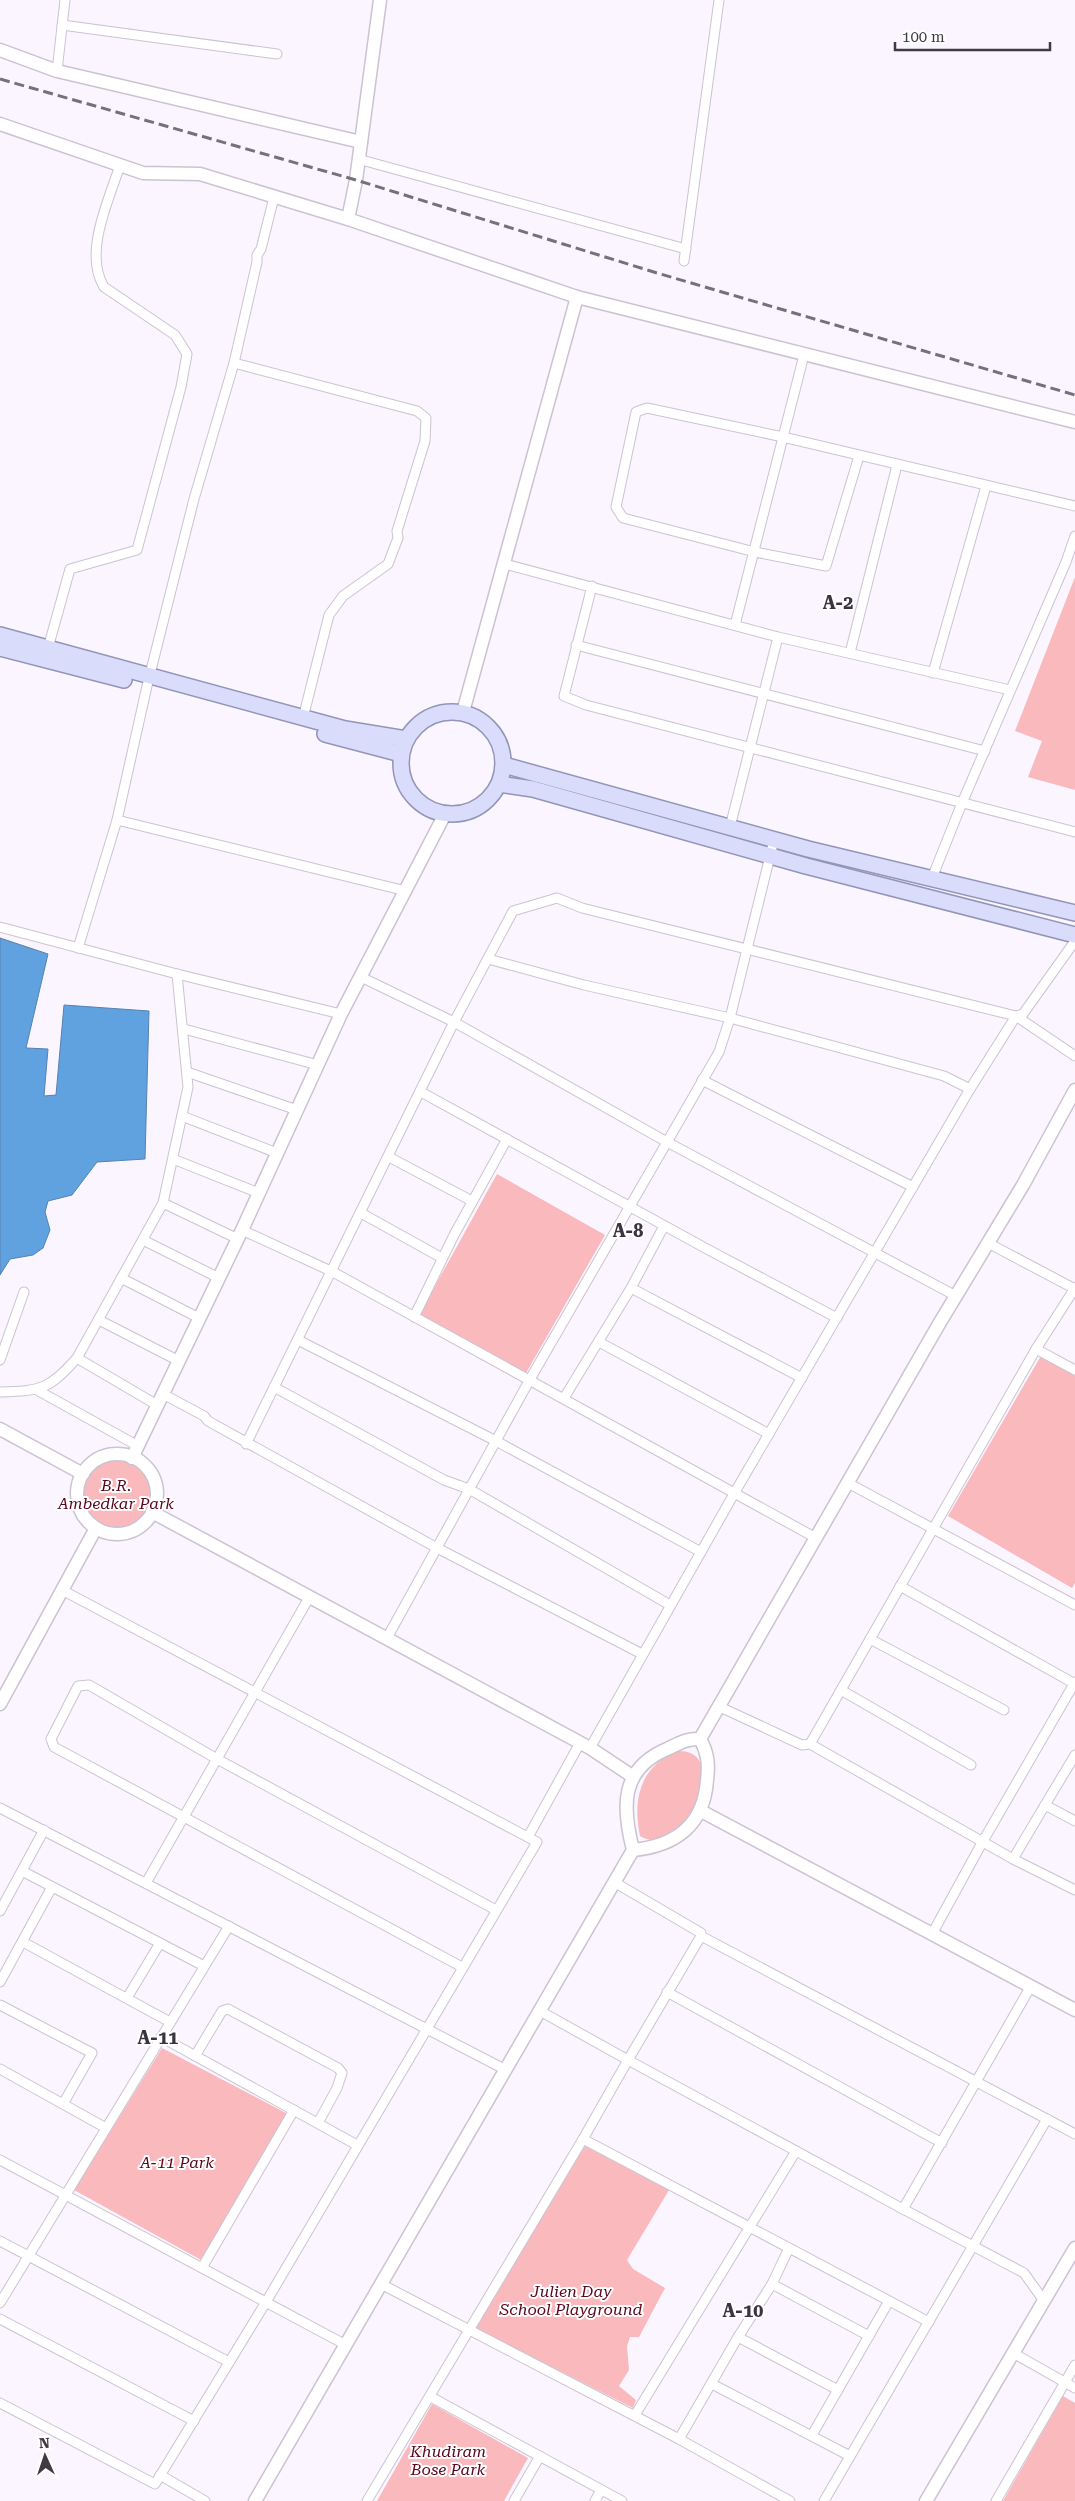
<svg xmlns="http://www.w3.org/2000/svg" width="1075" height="2501" viewBox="0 0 1075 2501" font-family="'Roboto Serif',serif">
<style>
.green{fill:#f9b9bd}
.water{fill:#60a1e0;stroke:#5682b0}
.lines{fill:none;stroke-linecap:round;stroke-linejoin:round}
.street-casing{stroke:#ccc3d2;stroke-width:11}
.secondary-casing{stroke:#ccc3d2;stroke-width:15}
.primary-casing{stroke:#9395b7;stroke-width:18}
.street{stroke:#fff;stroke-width:9}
.secondary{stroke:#fff;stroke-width:12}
.primary{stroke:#d9dcfa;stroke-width:15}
.rail{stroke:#757178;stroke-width:3;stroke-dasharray:10 5;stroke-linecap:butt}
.labels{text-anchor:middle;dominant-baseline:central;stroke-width:4;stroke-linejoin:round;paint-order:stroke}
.park-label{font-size:16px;font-style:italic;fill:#5c061c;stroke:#fff}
.neighbourhood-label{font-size:18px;font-weight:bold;fill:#3b3440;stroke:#fff}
</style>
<rect width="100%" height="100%" fill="#fbf5ff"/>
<g class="green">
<polygon points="1075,577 1075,790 1028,777 1042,741 1015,731"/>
<polygon points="497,1174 605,1235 526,1373 419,1315"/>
<polygon points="1042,1354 1075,1373 1075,1583 1072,1588 948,1516"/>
<circle cx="116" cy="1494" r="35"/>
<path d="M679,1751c54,-1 7,113 -39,85 -8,-37 1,-72 39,-85z"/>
<polygon points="162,2048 288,2114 203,2261 74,2190"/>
<polygon points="585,2146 669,2190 627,2260 633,2269 665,2288 639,2337 630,2337 627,2346 629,2370 619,2386 636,2400 633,2408 475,2328"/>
<polygon points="1063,2396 1075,2403 1075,2501 1003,2501"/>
<polygon points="432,2404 528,2458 504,2501 377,2501"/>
</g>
<polygon class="water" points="0,938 48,954 26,1048 48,1049 44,1096 56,1095 64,1005 149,1011 145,1159 97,1162 72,1195 48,1201 45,1212 50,1230 43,1248 33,1255 10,1259 0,1275"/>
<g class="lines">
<g class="street-casing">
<g id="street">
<polyline points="62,25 277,54"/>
<polyline points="57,71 65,0"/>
<polyline points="358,159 686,249"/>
<polyline points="684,261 719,0"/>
<polyline points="234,363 417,411 426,418 425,441 397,531 398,538 388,564 343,596 329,615 303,718"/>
<polyline points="859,456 826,566 755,552 623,518 616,507 636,412 647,408 783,437 1075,506"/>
<polyline points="505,564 778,637 1010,690"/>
<polyline points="592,586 564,696 586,705 1075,832"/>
<polyline points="735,625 804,355"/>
<polyline points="576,645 985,751"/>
<path d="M48,648l22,-79 67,-19 44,-163 6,-33 -12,-19 -71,-48c-21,-34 5,-87 16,-122"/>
<polyline points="850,653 897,465"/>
<polyline points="933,673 986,486"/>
<polyline points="117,820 147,686 194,499 234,363 257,262 257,255 261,249 274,197"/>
<polyline points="730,827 778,637"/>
<polyline points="932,878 962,803 1066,562 1075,536"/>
<polyline points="0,927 177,974 341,1014"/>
<polyline points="78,948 117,820 406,891"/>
<polyline points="488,959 584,985 730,1018 944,1076 970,1089"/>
<polyline points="361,977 454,1022 667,1142 956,1296"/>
<polyline points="1016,1016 1023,1014 1075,941"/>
<polyline points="1016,1016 1075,1056"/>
<polyline points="184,1029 318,1065"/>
<polyline points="187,1072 297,1110"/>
<polyline points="702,1080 913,1187"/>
<polyline points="421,1092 707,1249 837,1318"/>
<polyline points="182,1116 277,1153"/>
<polyline points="389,1157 472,1201"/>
<polyline points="173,1159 259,1193"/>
<polyline points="163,1203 238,1239"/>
<polyline points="361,1213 442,1258"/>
<polyline points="242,1230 333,1272 816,1538"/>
<polyline points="143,1240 219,1278"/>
<polyline points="988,1243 1075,1289"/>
<polyline points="121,1278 199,1318"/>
<polyline points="631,1288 802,1378"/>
<polyline points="1075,1288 1036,1349 810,1744 1013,1859 1075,1890"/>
<polyline points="414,1317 454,1235 507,1139"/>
<polyline points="99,1320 179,1361"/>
<polyline points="298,1340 496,1441 701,1552"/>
<polyline points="599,1342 769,1434"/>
<polyline points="1036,1349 1075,1370"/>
<polyline points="77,1358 157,1405"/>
<polyline points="0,1360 24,1292"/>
<polyline points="274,1387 444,1480 469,1489 670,1605"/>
<polyline points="37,1390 138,1446"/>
<path d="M0,1392c42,-1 49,-3 77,-34l86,-155 25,-116 -11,-113"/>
<polyline points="163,1394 204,1416 208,1421 437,1548 642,1654"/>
<polyline points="564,1398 631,1288 664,1226"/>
<polyline points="246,1444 454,1022 513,911 557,898 582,908 1016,1016 970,1089 735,1492 590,1748"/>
<polyline points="848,1483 1075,1605"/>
<polyline points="900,1586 1075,1684"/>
<polyline points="387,1638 529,1381 719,1052 730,1018 774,840"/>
<polyline points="870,1639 1004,1710"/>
<polyline points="841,1690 971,1765"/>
<polyline points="720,1707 802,1745 810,1744"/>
<polyline points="1045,1805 1075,1755"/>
<polyline points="0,1808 506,2070"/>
<polyline points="528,1837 580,1743"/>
<polyline points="1013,1859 1045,1805 1075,1821"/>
<polyline points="22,1871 204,1966"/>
<polyline points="614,1882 701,1933 701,1936 1075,2134"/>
<polyline points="146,1883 310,1596"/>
<polyline points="0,1911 44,1830"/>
<polyline points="932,1934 983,1841 1075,1682"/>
<polyline points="701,1936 628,2060 903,2209"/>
<polyline points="23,1942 170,2022"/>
<polyline points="462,1967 54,1747 51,1739 78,1686 89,1685 217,1759 496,1910"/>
<polyline points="0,1982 52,1887"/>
<polyline points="1031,1986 903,2209 1024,2273 1044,2301"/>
<polyline points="667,1992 942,2143"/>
<polyline points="127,1998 160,1943"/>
<polyline points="0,2005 92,2053 63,2104"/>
<polyline points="540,2011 628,2060 583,2139 929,2322"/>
<polyline points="161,2037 357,2145"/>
<polyline points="195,2056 222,2011 228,2009 338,2068 342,2073 337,2088 318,2123"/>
<polyline points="0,2069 106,2128"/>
<polyline points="0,2160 346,2345"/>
<polyline points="0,2241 229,2362"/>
<polyline points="203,2266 294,2110"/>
<polyline points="381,2284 679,2439 738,2337 772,2284 789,2248"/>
<polyline points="772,2284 869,2336"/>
<polyline points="0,2303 229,1926"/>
<polyline points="0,2319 194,2421"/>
<polyline points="738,2337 838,2390"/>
<polyline points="1013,2353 1075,2388"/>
<polyline points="712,2384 850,2456"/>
<polyline points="431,2397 622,2501"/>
<polyline points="0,2403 155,2484 266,2302 537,1842 62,1590"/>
<polyline points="635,2415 796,2151"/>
<polyline points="812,2435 889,2301"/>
<polyline points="679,2439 790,2501"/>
<polyline points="160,2475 205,2501"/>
<polyline points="367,2501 583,2139"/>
<polyline points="514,2501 540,2456"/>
<polyline points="595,2501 601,2490"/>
<polyline points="824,2501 1047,2119"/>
<polyline points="996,2501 1075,2365"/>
</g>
</g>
<g class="secondary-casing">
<g id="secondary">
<polyline points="0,50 57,71 361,142"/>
<polyline points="0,124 143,173 200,174 348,219 577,297 1075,422"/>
<polyline points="348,219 356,180 380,0"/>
<polyline points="463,712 577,297"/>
<polyline points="0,1429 83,1474"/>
<circle cx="117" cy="1494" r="40"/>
<polyline points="132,1458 242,1230 341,1014 445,814"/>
<polyline points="152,1512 590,1748 632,1776"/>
<polyline points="0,1704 96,1528"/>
<polyline points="700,1739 939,1324 1023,1185 1075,1090"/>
<polyline points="701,1811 1075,2010"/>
<path d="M633,1850c43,-4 71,-25 74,-70 2,-15 1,-27 -7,-41"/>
<path d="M255,2501l378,-651c-11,-43 -13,-81 34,-101 11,-5 20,-11 33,-10"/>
<polyline points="926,2501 1075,2248"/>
</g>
</g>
<g class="primary-casing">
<g id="primary">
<polyline points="0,635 345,729 406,739"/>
<polyline points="0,648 124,680"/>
<circle cx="452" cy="763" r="51"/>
<polyline points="325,734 401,754"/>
<polyline points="504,765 808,849 1075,913"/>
<polyline points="499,784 533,789 806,866 1075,935"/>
</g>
</g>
<use href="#street" class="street"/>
<use href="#secondary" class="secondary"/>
<use href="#primary" class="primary"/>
<polyline class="rail" points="0,79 356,180 657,273 1075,395"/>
</g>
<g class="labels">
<g class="park-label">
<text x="116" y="1485">B.R.<tspan x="116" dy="18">Ambedkar Park</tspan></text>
<text x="177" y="2162">A-11 Park</text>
<text x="571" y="2291">Julien Day<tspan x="571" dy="18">School Playground</tspan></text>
<text x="448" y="2451">Khudiram<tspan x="448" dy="18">Bose Park</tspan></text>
</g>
<g class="neighbourhood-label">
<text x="838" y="602">A-2</text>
<text x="628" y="1230">A-8</text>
<text x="158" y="2037">A-11</text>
<text x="743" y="2310">A-10</text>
</g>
</g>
<g transform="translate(45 2456) rotate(357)" stroke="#ffffff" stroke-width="4" paint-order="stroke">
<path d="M0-4L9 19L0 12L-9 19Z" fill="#3f3b41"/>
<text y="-8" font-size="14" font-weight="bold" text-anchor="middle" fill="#3f3b41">N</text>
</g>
<path d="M895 42v8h155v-8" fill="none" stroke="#3f3b41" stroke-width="2.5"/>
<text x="902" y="42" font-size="15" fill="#3f3b41" stroke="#ffffff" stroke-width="4" paint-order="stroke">100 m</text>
</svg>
